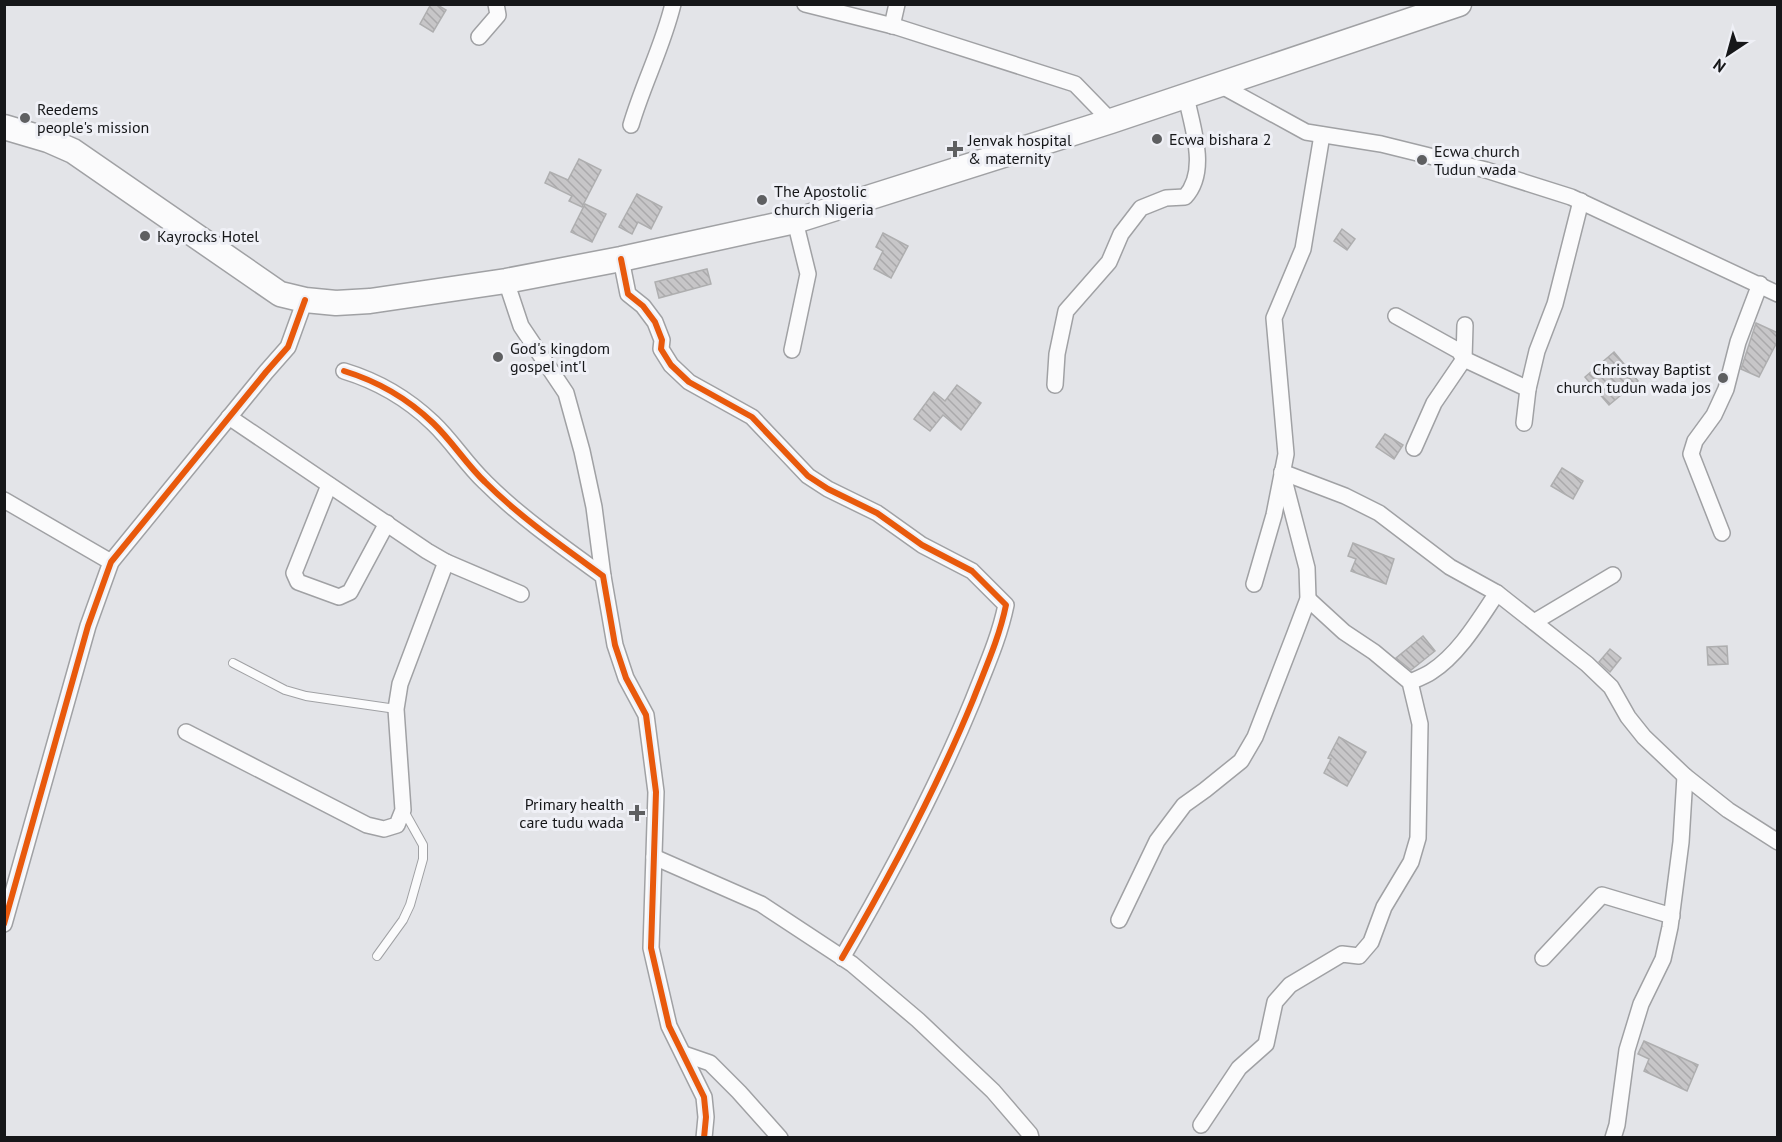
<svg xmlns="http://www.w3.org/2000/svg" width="1782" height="1142" viewBox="0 0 1782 1142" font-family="'PT Sans',sans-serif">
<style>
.building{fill:url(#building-back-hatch);stroke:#aeaeaf;stroke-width:1.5}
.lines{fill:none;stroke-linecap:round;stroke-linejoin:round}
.service-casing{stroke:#a0a1a4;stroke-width:10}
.minor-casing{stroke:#a0a1a4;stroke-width:18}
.primary-casing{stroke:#a0a1a4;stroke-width:27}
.service{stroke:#fbfbfc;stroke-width:8}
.minor{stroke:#fbfbfc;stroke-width:15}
.primary{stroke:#fbfbfc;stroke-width:24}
.cycleway-casing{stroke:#eff0f6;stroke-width:10}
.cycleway{stroke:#e8590c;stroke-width:6}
.poi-dot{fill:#5e5f61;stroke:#eff0f6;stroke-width:2}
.labels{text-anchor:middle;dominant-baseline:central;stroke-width:6;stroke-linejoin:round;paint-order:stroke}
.poi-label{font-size:16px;fill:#161719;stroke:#eff0f6;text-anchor:start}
</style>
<defs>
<pattern id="building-back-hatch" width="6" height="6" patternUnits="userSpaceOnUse" patternTransform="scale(1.5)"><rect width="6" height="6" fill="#c7c6c8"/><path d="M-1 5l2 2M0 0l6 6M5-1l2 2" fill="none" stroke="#aaa9ab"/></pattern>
</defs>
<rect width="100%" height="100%" fill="#e3e4e8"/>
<g class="building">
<polygon points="431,4 436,4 446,10 433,32 420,24"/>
<polygon points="579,159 601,170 582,207 569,201 572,196 545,183 550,172 568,180"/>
<polygon points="637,194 662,207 651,229 638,222 632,234 619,227"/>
<polygon points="585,204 606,214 592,242 571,232"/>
<polygon points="1342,229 1355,239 1347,250 1334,241"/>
<polygon points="883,233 908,246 891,278 874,269 883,251 876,247"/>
<polygon points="707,269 711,284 659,298 655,282"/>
<polygon points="1756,323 1778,333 1778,340 1759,377 1741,369"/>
<polygon points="1614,352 1638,381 1609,405 1585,377"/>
<polygon points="957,385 981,403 961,430 943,415 930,431 914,419 934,392 945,401"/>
<polygon points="1385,434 1403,445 1394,459 1376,447"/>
<polygon points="1562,468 1583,481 1573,499 1551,486"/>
<polygon points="1353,543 1394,559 1386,584 1351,571 1356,559 1348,556"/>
<polygon points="1423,636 1435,651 1411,670 1396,658"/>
<polygon points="1727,646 1728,664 1708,665 1707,647"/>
<polygon points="1610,649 1621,658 1610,672 1599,662"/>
<polygon points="1339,737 1366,752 1347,786 1324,773 1331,759 1328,758"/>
<polygon points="1644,1041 1698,1065 1687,1091 1644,1071 1649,1059 1638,1054"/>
</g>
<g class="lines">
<g class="service-casing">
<g id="service">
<polyline points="233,663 285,690 306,696 396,709"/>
<polyline points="377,956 403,920 410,905 423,859 423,845 404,811"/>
</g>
</g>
<g class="minor-casing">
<g id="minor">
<polyline points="805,4 897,27 1075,84 1111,121"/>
<polyline points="892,26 897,4"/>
<polyline points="479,37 498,15 496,4"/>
<polyline points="1220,85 1306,132 1381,144 1486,170 1571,197 1778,294"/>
<path d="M631,125c12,-41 32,-79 42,-121"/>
<path d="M621,259l7,35 15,12 12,16 7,18 -1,9 10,16 18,17 63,35 56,59 20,13 49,24 45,32 50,26 34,34c-7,34 -21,64 -33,95 -37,90 -82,174 -131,258"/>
<polyline points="506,281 521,326 566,393 582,451 594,507 603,576"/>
<polyline points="1396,316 1459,351 1464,359 1528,389"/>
<polyline points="792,350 808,274 795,221"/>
<path d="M344,371c33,10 64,28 89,52 19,18 33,41 52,59 35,35 78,65 118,94l12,69 11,33 20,37 10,77 -5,156 18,78 35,71 2,20 -2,21"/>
<path d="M1055,385l2,-31 9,-43 43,-49 12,-28 20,-26 25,-10 19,-1c24,-26 7,-70 1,-101"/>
<polyline points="229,417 427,551 446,562 521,594"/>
<polyline points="1524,423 1528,389 1537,351 1555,304 1581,201"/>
<polyline points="1414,448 1434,403 1464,359 1465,325"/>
<polyline points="1282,472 1345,496 1379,513 1450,567 1497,593 1587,664 1611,687 1628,717 1644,737 1685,776 1728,810 1778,842"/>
<polyline points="329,485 294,573 298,582 339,597 350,592 387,523"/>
<polyline points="4,500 111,562"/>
<polyline points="1722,533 1691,454 1695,441 1714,415 1726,389 1738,342 1760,284"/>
<polyline points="1254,584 1274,515 1286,454 1274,318 1303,249 1322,135"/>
<polyline points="1534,622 1613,575"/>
<path d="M1410,682c7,-3 15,-6 21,-10 28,-18 48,-52 66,-79"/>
<polyline points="186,732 367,825 384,829 397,825 403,810 396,709 400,684 446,562"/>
<polyline points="654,857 761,904 852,964 918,1020 993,1091 1030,1134 1031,1138"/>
<polyline points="1119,920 1157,841 1184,805 1205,790 1241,761 1255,737 1294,636 1308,599 1307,568 1282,472"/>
<polyline points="4,924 88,626 111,562 266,372 288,347 305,300"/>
<polyline points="1543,958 1602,895 1672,916"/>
<polyline points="684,1054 710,1063 739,1092 780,1138"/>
<polyline points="1201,1125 1239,1068 1266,1044 1275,1002 1290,985 1342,954 1359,956 1371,942 1384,907 1411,862 1418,838 1420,724 1410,682 1374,652 1344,632 1308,599"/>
<polyline points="1613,1138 1617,1125 1627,1050 1641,1004 1663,959 1670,927 1681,842 1685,776"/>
</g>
</g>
<g class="primary-casing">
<polyline id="primary" points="4,127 48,140 73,151 280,294 305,300 336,303 370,301 506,281 621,259 795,221 1111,121 1459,4"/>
</g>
<use href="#service" class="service"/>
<use href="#minor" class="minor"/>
<use href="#primary" class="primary"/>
<g class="cycleway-casing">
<g id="cycleway">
<path d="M621,259l7,35 15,12 12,16 7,18 -1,9 10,16 18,17 63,35 56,59 20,13 49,24 45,32 50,26 34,34c-7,34 -21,64 -33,95 -37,90 -82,174 -131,258"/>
<path d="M344,371c33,10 64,28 89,52 19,18 33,41 52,59 35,35 78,65 118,94l12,69 11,33 20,37 10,77 -5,156 18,78 35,71 2,20 -2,21"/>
<polyline points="4,924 88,626 111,562 266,372 288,347 305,300"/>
</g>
</g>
<use href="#cycleway" class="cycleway"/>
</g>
<g class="poi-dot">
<circle cx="25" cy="118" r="6"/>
<circle cx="1157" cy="139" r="6"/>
<path d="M952 140h6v6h6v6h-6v6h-6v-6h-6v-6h6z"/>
<circle cx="1422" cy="160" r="6"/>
<circle cx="762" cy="200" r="6"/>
<circle cx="145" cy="236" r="6"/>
<circle cx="498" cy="357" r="6"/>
<circle cx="1723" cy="378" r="6"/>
<path d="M634 804h6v6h6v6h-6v6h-6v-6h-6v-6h6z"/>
</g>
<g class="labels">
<g class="poi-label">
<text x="37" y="109">Reedems<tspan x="37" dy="18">people's mission</tspan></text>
<text x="1169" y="139">Ecwa bishara 2</text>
<text x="968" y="140">Jenvak hospital<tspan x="968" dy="18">&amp; maternity</tspan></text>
<text x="1434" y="151">Ecwa church<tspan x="1434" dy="18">Tudun wada</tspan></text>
<text x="774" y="191">The Apostolic<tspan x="774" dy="18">church Nigeria</tspan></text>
<text x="157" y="236">Kayrocks Hotel</text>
<text x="510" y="348">God's kingdom<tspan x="510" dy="18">gospel int'l</tspan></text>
<text x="1711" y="369" text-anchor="end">Christway Baptist<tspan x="1711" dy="18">church tudun wada jos</tspan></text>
<text x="624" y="804" text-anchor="end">Primary health<tspan x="624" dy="18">care tudu wada</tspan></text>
</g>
</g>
<rect width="1782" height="1142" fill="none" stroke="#161719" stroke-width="12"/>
<g transform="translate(1728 54) rotate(216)" stroke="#eff0f6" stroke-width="4.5" paint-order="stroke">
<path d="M0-4.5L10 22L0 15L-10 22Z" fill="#161719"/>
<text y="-9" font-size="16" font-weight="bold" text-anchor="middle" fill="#161719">N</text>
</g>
</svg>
